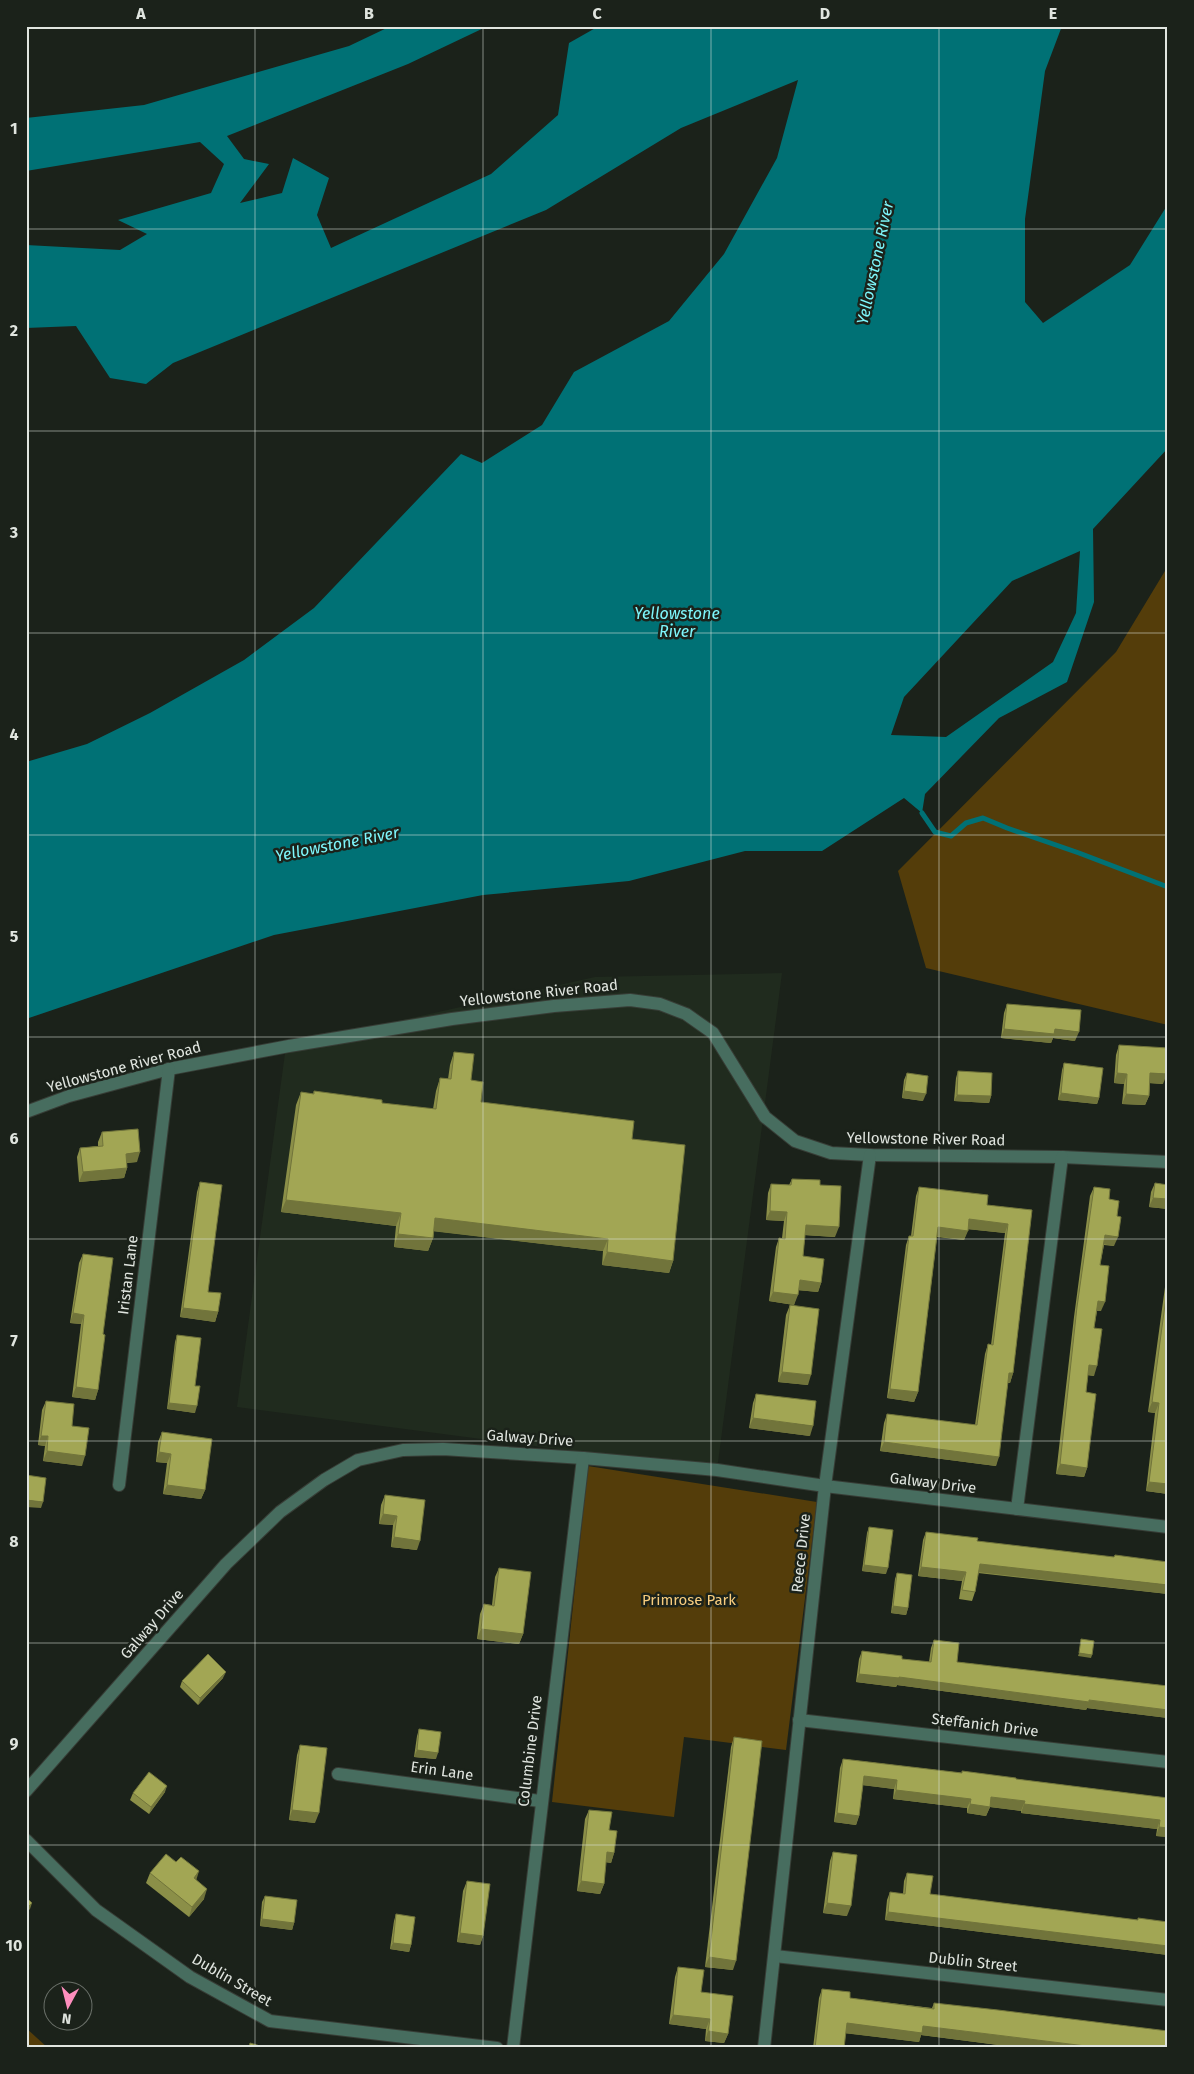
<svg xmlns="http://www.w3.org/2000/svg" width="1194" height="2074" viewBox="0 0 1194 2074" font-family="'Fira Sans',sans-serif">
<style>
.built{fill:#202b1e}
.green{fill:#543d0a}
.water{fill:#007175;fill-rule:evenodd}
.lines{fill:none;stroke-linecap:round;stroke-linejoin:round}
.stream{stroke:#007175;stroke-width:5}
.minor-casing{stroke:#373d36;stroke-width:14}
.minor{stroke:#476d5f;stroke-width:12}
.wall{fill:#8b8f48}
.shaded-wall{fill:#71743b}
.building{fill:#a2a654;stroke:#71743b}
.grid{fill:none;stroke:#e0e5df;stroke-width:1;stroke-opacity:0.55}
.labels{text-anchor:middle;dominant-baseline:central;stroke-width:5;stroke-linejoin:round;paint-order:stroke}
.street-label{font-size:15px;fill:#e0e5df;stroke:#1b221a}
.park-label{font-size:15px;fill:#f8cd7e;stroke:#1b221a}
.water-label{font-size:16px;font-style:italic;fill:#7ef7fc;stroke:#1b221a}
.neatline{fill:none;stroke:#e0e5df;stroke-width:2}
.grid-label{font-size:16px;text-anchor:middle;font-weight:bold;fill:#e0e5df}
</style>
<rect width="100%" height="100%" fill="#1b221a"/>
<polygon class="built" points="782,973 717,1470 237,1407 286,1046 595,977"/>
<g class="green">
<polygon points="1168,566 1168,1025 926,968 898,871 1116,652"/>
<polygon points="588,1466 817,1502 786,1750 684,1737 674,1817 552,1802"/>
<polygon points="26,2028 48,2048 26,2048"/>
</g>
<path class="water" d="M391,26h97l-80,38 -181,72 17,23 25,5 -29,39 42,-10 11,-35 36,20 -12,37 14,33 160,-74 67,-59 11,-72 30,-17h463l-17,45 -20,148v83l18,21 87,-58 38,-61v244l-75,81 1,73 -27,80 -68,36 -74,76 -3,19 -18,-15 -82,53h-77l-116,30 -146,14 -209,40 -248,84v-257l61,-18 63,-31 94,-53 70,-52 147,-154 21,9 60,-38 32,-53 95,-51 55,-67 53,-96 21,-78 -117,48 -135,82 -373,153 -27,21 -36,-6 -34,-52 -50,2v-83l94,5 27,-16 -29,-14 93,-27 13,-29 -24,-22 -174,29v-53l118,-13 205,-59zM1080,551l-4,62 -23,49 -107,75 -55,-2 13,-38 108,-116z"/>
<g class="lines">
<polyline class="stream" points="922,813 935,832 951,836 966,823 983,818 1007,828 1079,853 1168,887"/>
<g class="minor-casing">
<g id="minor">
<polyline points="26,1112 69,1096 169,1069 289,1046 452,1019 554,1006 630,1000 660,1004 686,1014 713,1033 765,1117 795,1141 831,1153 870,1155 1062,1157 1168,1162"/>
<polyline points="119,1485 169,1069"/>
<polyline points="1017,1509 1062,1157"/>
<polyline points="799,1720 1168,1762"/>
<polyline points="338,1774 540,1801"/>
<polyline points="26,1791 226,1564 280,1512 324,1480 358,1460 403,1450 443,1449 583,1458 717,1470 825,1486 1168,1527"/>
<polyline points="26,1840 96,1910 190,1977 270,2021 497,2048"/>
<polyline points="775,1956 1168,2000"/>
<polyline points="513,2048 583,1458"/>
<polyline points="764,2048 825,1486 870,1155"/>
</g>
</g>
<use href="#minor" class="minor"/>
</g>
<g class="wall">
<polygon points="1007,1004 1075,1041 1053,1038 1051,1043 1001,1038 1004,1013"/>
<polygon points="1119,1045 1163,1084 1150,1083 1149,1096 1145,1105 1122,1104 1124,1084 1114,1083 1116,1055"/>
<polygon points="454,1052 471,1080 481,1102 632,1139 673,1261 669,1273 602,1265 603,1251 434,1231 433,1238 428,1251 394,1247 396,1226 281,1212 296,1105 301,1092 313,1094 314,1091 382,1103 433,1109 436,1091 440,1078 448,1079 450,1065"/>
<polygon points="1064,1063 1099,1098 1097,1104 1058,1100 1062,1070"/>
<polygon points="958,1071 991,1096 989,1103 954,1101 956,1078"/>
<polygon points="907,1073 923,1101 902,1098 904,1080"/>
<polygon points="102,1132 137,1162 127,1163 127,1168 124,1178 79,1182 77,1157 80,1148 98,1146 98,1142"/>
<polygon points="792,1179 820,1185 835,1237 805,1235 803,1256 821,1283 818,1292 798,1290 794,1305 769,1301 776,1247 779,1238 782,1238 784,1221 766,1220 768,1193 771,1184 789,1185"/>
<polygon points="200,1182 208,1292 218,1312 215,1322 180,1317 197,1192"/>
<polygon points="1155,1183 1168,1185 1168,1209 1149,1207 1151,1192"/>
<polygon points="919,1187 987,1205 1032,1210 1013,1373 1010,1383 1008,1383 996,1466 880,1451 884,1423 887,1414 975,1425 985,1354 988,1344 991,1345 1005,1233 968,1229 964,1240 937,1237 918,1392 914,1402 887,1398 906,1245 909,1236 911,1236 916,1196"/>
<polygon points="1094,1187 1109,1199 1114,1246 1104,1245 1100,1265 1101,1311 1097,1311 1094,1328 1094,1376 1088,1375 1086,1392 1087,1468 1084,1477 1056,1474 1074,1317 1090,1196"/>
<polygon points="1168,1232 1168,1253 1165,1253"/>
<polygon points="83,1254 103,1334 98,1390 95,1400 72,1397 81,1324 70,1323 79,1263"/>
<polygon points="1168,1265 1168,1494 1146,1491 1155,1413 1148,1412"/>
<polygon points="790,1305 808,1385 778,1382 786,1315"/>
<polygon points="177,1335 195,1386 195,1413 167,1409 175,1342"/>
<polygon points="756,1394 810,1436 749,1428 753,1403"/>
<polygon points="46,1401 72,1426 82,1466 43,1461 45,1446 38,1445 42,1410"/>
<polygon points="162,1432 205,1490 201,1499 163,1494 167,1463 156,1462 158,1442"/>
<polygon points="385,1495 417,1550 391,1547 393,1525 379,1524 381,1505"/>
<polygon points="869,1527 886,1574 862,1571 867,1533"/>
<polygon points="926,1532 977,1541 1168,1594 978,1573 975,1592 972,1601 959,1599 962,1581 918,1576 923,1540"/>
<polygon points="499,1568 523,1634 519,1644 477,1639 480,1614 484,1604 492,1605 495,1577"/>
<polygon points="897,1573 908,1608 906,1615 891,1613 895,1579"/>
<polygon points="934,1640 957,1662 1168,1686 1168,1718 1087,1708 1086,1710 897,1685 896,1687 856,1682 859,1659 862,1651 902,1659 929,1662 931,1648"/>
<polygon points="223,1678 198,1705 180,1687 182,1681"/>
<polygon points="419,1729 436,1759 414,1757 417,1736"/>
<polygon points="734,1737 733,1970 705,1967 731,1747"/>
<polygon points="300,1745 315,1823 289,1820 297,1755"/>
<polygon points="843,1759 962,1773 962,1771 1016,1779 1168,1798 1168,1837 1156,1836 1157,1829 1021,1813 1021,1811 990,1807 986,1816 967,1813 967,1808 893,1799 894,1789 863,1785 859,1816 856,1825 834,1822 840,1768"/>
<polygon points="165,1792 149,1814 130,1800 133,1793"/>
<polygon points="589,1810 609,1830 614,1853 611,1863 606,1862 604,1884 600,1894 577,1891 585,1819"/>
<polygon points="833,1852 847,1916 823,1913 830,1861"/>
<polygon points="176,1862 196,1880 204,1899 189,1917 146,1883 150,1873"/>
<polygon points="907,1873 930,1894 1138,1920 1168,1922 1168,1955 885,1920 887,1900 890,1892 903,1894 904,1881"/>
<polygon points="467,1881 483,1936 480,1945 457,1942 463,1891"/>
<polygon points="265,1896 294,1923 292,1930 260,1926 262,1902"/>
<polygon points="396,1914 411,1945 409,1952 390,1949 394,1921"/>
<polygon points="678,1967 728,2034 724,2043 705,2041 706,2029 669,2024 675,1977"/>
<polygon points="822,1989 850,1998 932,2008 934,2003 1168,2048 1022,2048 921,2035 919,2042 845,2033 844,2048 813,2048 819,1998"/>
</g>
<g class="shaded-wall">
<polygon points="1004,1029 1055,1029 1079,1032 1075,1041 1053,1038 1051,1043 1001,1038"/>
<polygon points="1117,1073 1127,1074 1124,1084 1114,1083"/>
<polygon points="1150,1073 1167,1074 1163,1084 1147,1083"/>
<polygon points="904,1091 926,1094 923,1101 902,1098"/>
<polygon points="1061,1093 1099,1098 1097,1104 1058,1100"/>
<polygon points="1126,1094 1149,1096 1145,1105 1122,1104"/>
<polygon points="957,1095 991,1096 989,1103 954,1101"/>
<polygon points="140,1152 137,1162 122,1163 126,1154"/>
<polygon points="127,1168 124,1178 79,1182 83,1172"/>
<polygon points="1153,1198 1168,1199 1168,1209 1149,1207"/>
<polygon points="286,1200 401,1213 396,1226 281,1212"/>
<polygon points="770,1211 787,1212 784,1221 766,1220"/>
<polygon points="435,1218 608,1239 603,1251 431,1231"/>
<polygon points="969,1219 1008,1224 1005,1233 966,1229"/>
<polygon points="806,1225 839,1227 835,1237 803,1235"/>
<polygon points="938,1227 968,1231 964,1240 934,1236"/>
<polygon points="398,1234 433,1238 428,1251 394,1247"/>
<polygon points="1105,1235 1118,1237 1114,1246 1102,1244"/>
<polygon points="1168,1245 1168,1253 1165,1253"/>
<polygon points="607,1252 673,1261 669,1273 602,1265"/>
<polygon points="800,1280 821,1283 818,1292 796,1290"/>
<polygon points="773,1292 798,1295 794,1305 769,1301"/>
<polygon points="1098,1301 1105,1302 1101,1311 1094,1311"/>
<polygon points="183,1308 218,1312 215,1322 180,1317"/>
<polygon points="73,1313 84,1315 81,1324 70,1323"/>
<polygon points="1089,1365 1097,1366 1094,1376 1086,1375"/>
<polygon points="782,1372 811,1375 808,1385 778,1382"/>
<polygon points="1009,1373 1013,1373 1010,1383 1006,1382"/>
<polygon points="76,1387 98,1390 95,1400 72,1397"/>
<polygon points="890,1389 918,1392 914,1402 887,1398"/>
<polygon points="1152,1402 1159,1403 1155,1413 1148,1412"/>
<polygon points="169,1403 197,1406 195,1413 167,1409"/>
<polygon points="753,1418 813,1426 810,1436 749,1428"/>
<polygon points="41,1436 48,1436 45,1446 38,1445"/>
<polygon points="884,1442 999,1457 996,1466 880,1451"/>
<polygon points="47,1451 85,1456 82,1466 43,1461"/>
<polygon points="159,1452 171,1454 167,1463 156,1462"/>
<polygon points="1060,1464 1087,1468 1084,1477 1056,1474"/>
<polygon points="1149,1482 1168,1484 1168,1494 1146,1491"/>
<polygon points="167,1485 205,1490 201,1499 163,1494"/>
<polygon points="26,1500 43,1502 41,1508 26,1507"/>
<polygon points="383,1514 397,1516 393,1525 379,1524"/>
<polygon points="394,1537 420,1541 417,1550 391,1547"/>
<polygon points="980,1564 1168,1585 1168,1594 977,1572"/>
<polygon points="864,1565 888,1568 886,1574 862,1571"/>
<polygon points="921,1567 966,1572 962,1581 918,1576"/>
<polygon points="893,1606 908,1608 906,1615 891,1613"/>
<polygon points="481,1629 523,1634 519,1644 477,1639"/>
<polygon points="1079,1653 1092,1655 1091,1658 1078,1656"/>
<polygon points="226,1672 223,1678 198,1705 200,1698"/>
<polygon points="859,1674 899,1677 1168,1710 1168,1718 1087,1708 1086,1710 897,1685 896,1687 856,1682"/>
<polygon points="417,1750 438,1753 436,1759 414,1757"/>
<polygon points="864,1776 897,1780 894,1789 861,1785"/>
<polygon points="167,1786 165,1792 149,1814 151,1807"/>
<polygon points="896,1790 971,1799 967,1808 893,1799"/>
<polygon points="991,1797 1025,1801 1021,1811 990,1807 986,1816 967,1813 970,1804"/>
<polygon points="1024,1804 1160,1820 1157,1829 1021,1813"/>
<polygon points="292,1810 319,1813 315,1823 289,1820"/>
<polygon points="837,1813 859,1816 856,1825 834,1822"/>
<polygon points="1159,1827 1168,1828 1168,1837 1156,1836"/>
<polygon points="607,1852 614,1853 611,1863 604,1862"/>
<polygon points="199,1871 196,1881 194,1878"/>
<polygon points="581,1881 604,1884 600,1894 577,1891"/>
<polygon points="207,1889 204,1899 189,1917 192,1907"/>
<polygon points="32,1903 30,1909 26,1913 26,1909"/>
<polygon points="827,1903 851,1906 847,1916 823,1913"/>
<polygon points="888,1912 1168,1946 1168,1955 885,1920"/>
<polygon points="262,1919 294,1923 292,1930 260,1926"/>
<polygon points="460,1933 483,1936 480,1945 457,1942"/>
<polygon points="393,1943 411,1945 409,1952 390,1949"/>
<polygon points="709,1957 736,1961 733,1970 705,1967"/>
<polygon points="673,2015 710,2019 706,2029 669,2024"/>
<polygon points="847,2023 923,2026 1102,2048 1022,2048 921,2035 919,2042 843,2033"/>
<polygon points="708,2031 728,2034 724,2043 705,2041"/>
</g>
<g class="building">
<polygon points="1007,1004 1081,1010 1079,1032 1055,1029 1054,1034 1004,1029"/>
<polygon points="1119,1045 1168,1048 1167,1074 1150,1073 1149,1096 1126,1094 1127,1074 1117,1073"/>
<polygon points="454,1052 474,1054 471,1080 483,1082 481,1102 634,1121 632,1139 685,1145 673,1261 607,1252 608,1239 435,1218 433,1238 398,1234 401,1213 286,1200 301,1092 314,1094 314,1091 382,1100 382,1103 436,1109 440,1078 451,1079"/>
<polygon points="1064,1063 1103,1068 1099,1098 1061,1093"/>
<polygon points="958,1071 992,1073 991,1096 957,1095"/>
<polygon points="907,1073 928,1076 926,1094 904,1091"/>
<polygon points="138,1129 140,1152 126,1154 127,1168 83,1172 80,1148 103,1146 102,1132"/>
<polygon points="792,1179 820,1180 820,1185 841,1186 839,1227 806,1225 803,1256 824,1259 821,1283 800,1280 798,1295 773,1292 779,1238 785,1239 787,1212 770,1211 771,1184 791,1185"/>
<polygon points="200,1182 222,1185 208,1292 221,1293 218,1312 183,1308"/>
<polygon points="1155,1183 1168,1185 1168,1199 1153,1198"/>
<polygon points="919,1187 988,1195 987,1205 1032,1210 1013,1373 1009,1373 999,1457 884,1442 887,1414 977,1425 988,1344 993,1345 1008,1224 969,1219 968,1231 938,1227 918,1392 890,1389 909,1236 913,1236"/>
<polygon points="1094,1187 1110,1189 1109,1199 1119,1201 1117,1216 1121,1217 1118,1237 1105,1235 1100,1265 1109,1266 1105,1302 1098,1301 1094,1328 1102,1329 1097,1366 1089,1365 1086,1392 1096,1394 1087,1468 1060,1464 1077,1307"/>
<polygon points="83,1254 113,1258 103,1334 105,1335 98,1390 76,1387 84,1315 73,1313"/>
<polygon points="1168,1282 1168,1484 1149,1482 1159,1403 1152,1402"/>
<polygon points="790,1305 819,1309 811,1375 782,1372"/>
<polygon points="177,1335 201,1338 195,1386 200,1386 197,1406 169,1403"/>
<polygon points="756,1394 816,1401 813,1426 753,1418"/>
<polygon points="46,1401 74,1404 72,1426 89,1428 85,1456 47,1451 48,1436 41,1436"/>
<polygon points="162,1432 212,1439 205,1490 167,1485 171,1454 159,1452"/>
<polygon points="26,1475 46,1478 43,1502 26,1500"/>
<polygon points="385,1495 425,1500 420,1541 394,1537 397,1516 383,1514"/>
<polygon points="869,1527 893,1530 888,1568 864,1565"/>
<polygon points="926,1532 978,1538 977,1541 1114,1557 1115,1555 1168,1562 1168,1585 980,1564 975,1592 962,1590 966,1572 921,1567"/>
<polygon points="499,1568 531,1572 523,1634 481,1629 484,1604 494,1606"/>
<polygon points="897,1573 912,1575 908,1608 893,1606"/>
<polygon points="1081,1639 1094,1641 1092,1655 1079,1653"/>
<polygon points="934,1640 959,1643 957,1662 1168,1686 1168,1710 1089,1700 1089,1702 899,1677 899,1678 859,1674 862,1651 902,1656 902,1659 931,1662"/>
<polygon points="208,1654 226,1672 200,1698 182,1681"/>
<polygon points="419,1729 441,1732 438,1753 417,1750"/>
<polygon points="734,1737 762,1741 736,1961 709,1957"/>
<polygon points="300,1745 327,1748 319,1813 292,1810"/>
<polygon points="843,1759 962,1773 962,1771 1016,1778 1016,1779 1168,1798 1168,1828 1159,1827 1160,1820 1024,1804 1025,1801 991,1797 990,1807 970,1804 971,1799 896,1790 897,1780 864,1776 859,1816 837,1813"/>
<polygon points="149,1772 167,1786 151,1807 133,1793"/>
<polygon points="589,1810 612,1812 609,1830 617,1831 614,1853 607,1852 604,1884 581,1881"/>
<polygon points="833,1852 857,1855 851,1906 827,1903"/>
<polygon points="166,1854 176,1862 181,1857 199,1871 194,1878 207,1889 192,1907 150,1873"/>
<polygon points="907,1873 933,1876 930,1894 1138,1920 1138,1918 1168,1922 1168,1946 888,1912 890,1892 905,1894"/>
<polygon points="467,1881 490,1884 483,1936 460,1933"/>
<polygon points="265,1896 297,1900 294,1923 262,1919"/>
<polygon points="26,1897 32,1903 26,1909"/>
<polygon points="396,1914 415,1917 411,1945 393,1943"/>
<polygon points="678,1967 704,1970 701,1992 733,1996 728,2034 708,2031 710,2019 673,2015"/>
<polygon points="822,1989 850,1992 850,1998 934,2009 934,2003 998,2010 1168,2031 1168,2048 1102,2048 923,2026 922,2033 847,2023 844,2048 815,2048"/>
<polygon points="250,2043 267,2048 249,2048"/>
</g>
<path class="grid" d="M255,26v2022M483,26v2022M711,26v2022M939,26v2022M26,229h1142M26,431h1142M26,633h1142M26,835h1142M26,1037h1142M26,1239h1142M26,1441h1142M26,1643h1142M26,1845h1142"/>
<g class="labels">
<g class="street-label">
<text transform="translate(539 993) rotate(-6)">Yellowstone River Road</text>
<text transform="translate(124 1067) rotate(-15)">Yellowstone River Road</text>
<text transform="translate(926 1139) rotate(1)">Yellowstone River Road</text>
<text transform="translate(128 1275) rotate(-83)">Iristan Lane</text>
<text transform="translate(530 1438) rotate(4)">Galway Drive</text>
<text transform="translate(933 1483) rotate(7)">Galway Drive</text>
<text transform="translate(801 1553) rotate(-84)">Reece Drive</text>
<text transform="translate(152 1624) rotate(-49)">Galway Drive</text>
<text transform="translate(985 1725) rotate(7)">Steffanich Drive</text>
<text transform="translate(530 1751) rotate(-83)">Columbine Drive</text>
<text transform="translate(442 1771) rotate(8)">Erin Lane</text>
<text transform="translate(973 1962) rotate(6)">Dublin Street</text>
<text transform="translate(232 1980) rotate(30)">Dublin Street</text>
</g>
<g class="park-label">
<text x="689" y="1600">Primrose Park</text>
</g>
<g class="water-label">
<text transform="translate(875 263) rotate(-78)">Yellowstone River</text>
<text x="677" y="613">Yellowstone<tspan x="677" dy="18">River</tspan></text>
<text transform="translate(337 844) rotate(-11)">Yellowstone River</text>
</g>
</g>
<rect width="1194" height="2074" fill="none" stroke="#1b221a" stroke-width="55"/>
<g transform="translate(68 2006) rotate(187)"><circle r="24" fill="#1b221a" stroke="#6a7069"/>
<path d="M0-4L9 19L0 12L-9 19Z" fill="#fe8ebd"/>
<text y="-8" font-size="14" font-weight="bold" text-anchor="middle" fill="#e0e5df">N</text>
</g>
<rect x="28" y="28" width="1138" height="2018" class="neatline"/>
<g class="grid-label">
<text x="141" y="19">A</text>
<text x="369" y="19">B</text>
<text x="597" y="19">C</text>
<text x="825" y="19">D</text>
<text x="1053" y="19">E</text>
<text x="14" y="134">1</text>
<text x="14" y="336">2</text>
<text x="14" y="538">3</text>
<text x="14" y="740">4</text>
<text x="14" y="942">5</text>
<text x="14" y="1144">6</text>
<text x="14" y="1346">7</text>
<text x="14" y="1547">8</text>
<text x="14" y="1749">9</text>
<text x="14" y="1951">10</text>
</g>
</svg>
